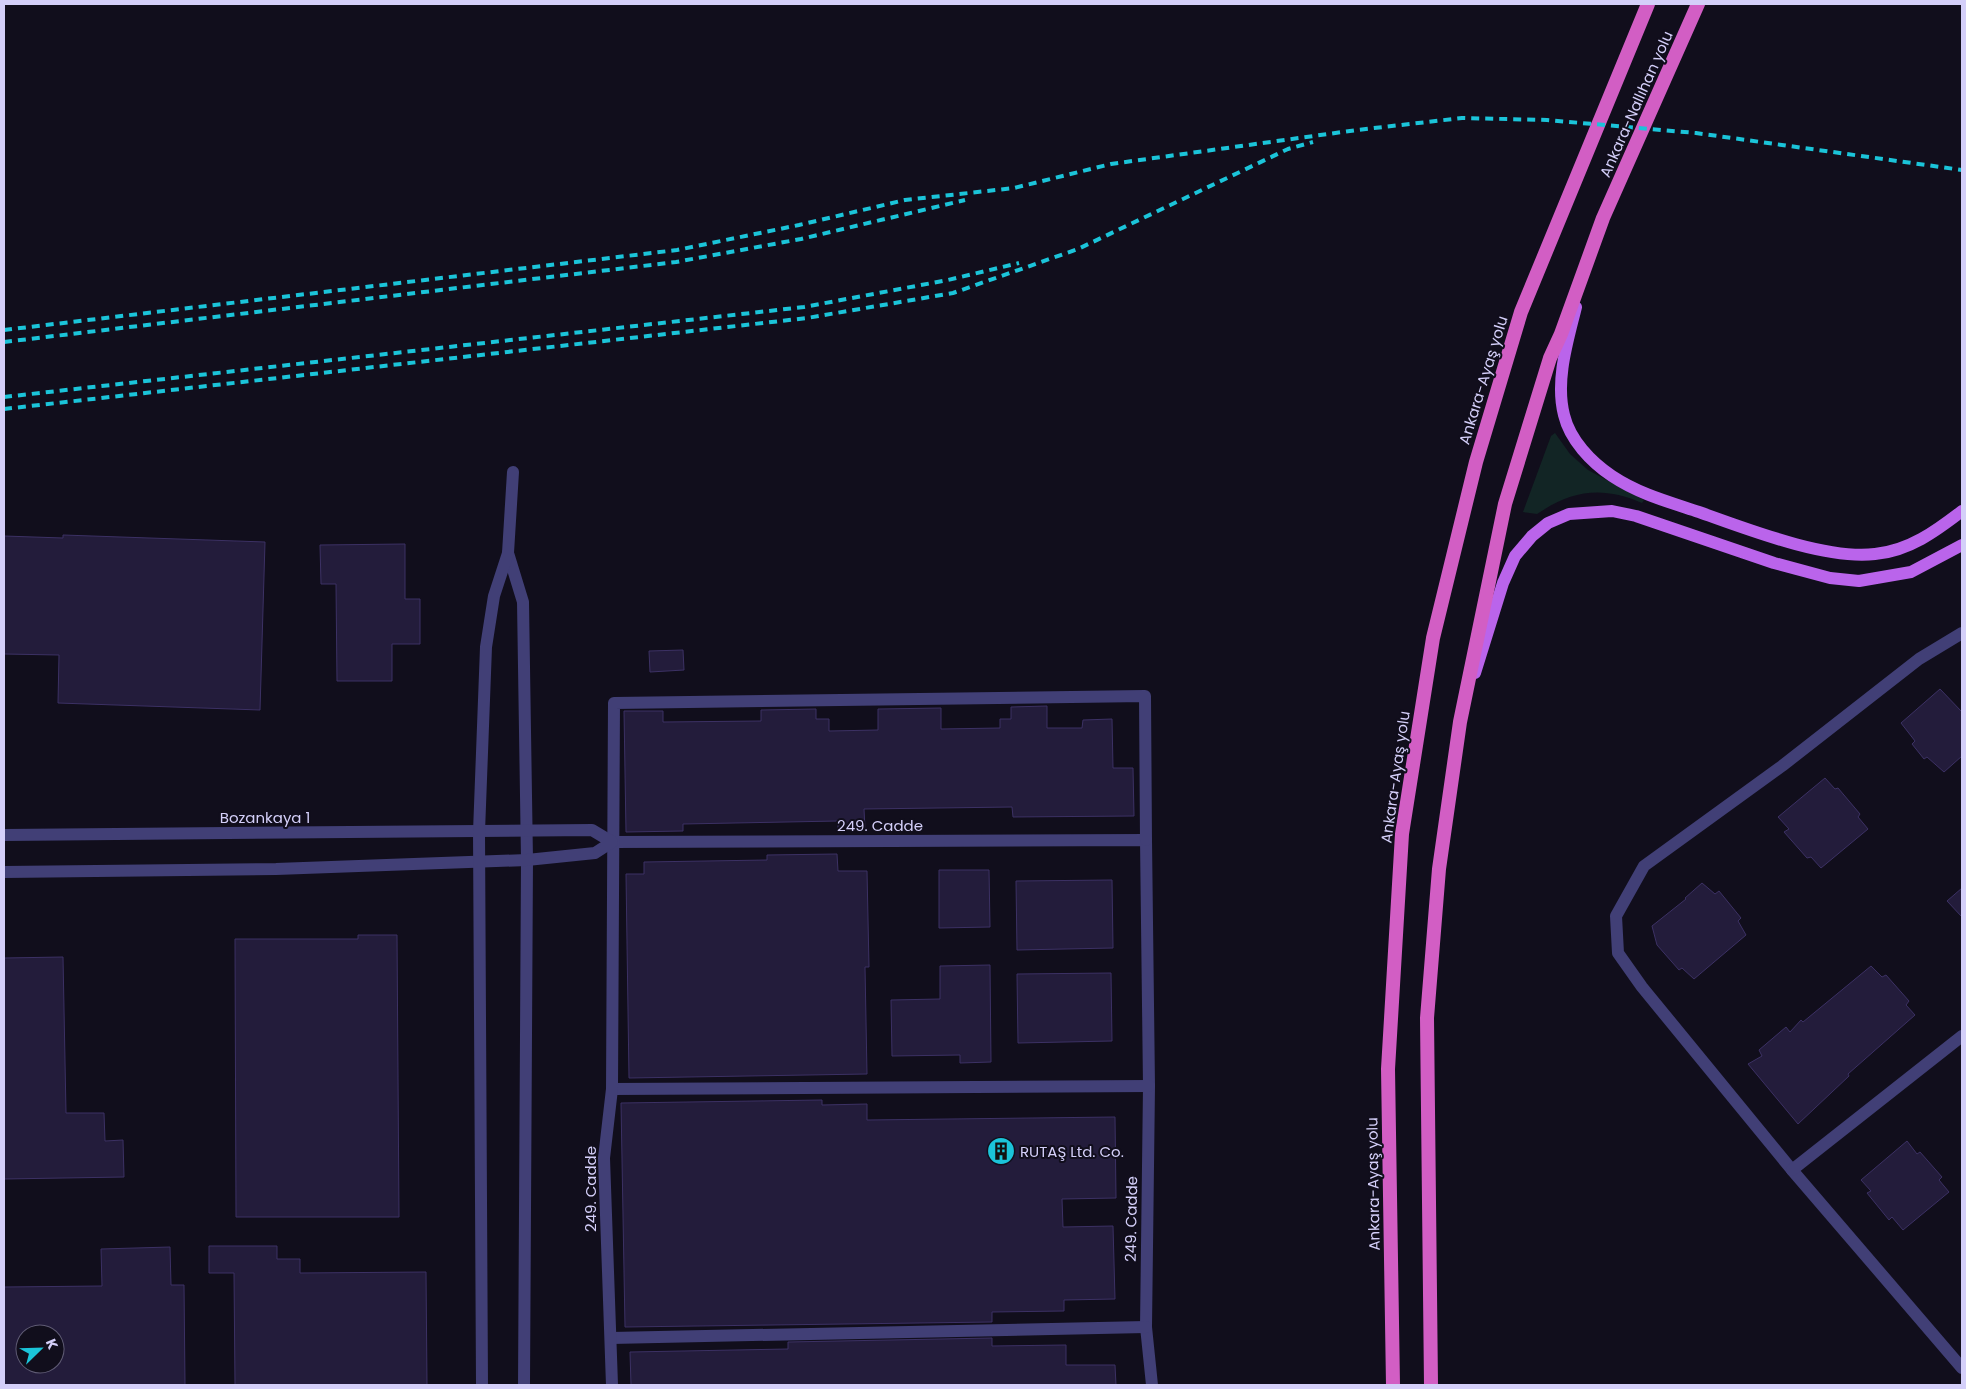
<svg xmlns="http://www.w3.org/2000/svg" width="1966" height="1389" viewBox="0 0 1966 1389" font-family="Poppins,sans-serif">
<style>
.green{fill:#122525}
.building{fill:#231c3b;stroke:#3c3164;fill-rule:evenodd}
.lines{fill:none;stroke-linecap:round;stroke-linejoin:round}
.minor{stroke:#413f76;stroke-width:12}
.tertiary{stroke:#413f76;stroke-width:12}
.primary{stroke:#ba64eb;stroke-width:12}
.trunk{stroke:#d25ec4;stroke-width:14}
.rail{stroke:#1bc4d9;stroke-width:4;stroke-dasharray:8 6;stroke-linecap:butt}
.labels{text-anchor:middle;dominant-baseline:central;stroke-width:4;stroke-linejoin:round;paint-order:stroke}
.street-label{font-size:15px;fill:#d4cff9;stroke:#110e1c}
.poi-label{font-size:15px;fill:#d4cff9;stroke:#110e1c;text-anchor:start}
</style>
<rect width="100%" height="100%" fill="#110e1c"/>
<path class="green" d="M1555,433l15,21 18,16 56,30 -2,3c-40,-17 -69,-13 -105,11l-14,-2 28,-76z"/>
<g class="building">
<polygon points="63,535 265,542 260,710 58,703 59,655 4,654 4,536 63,538"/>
<polygon points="405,544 405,599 420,599 420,644 392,644 392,681 337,681 336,584 321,584 320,545"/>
<polygon points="683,650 684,670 650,672 649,651"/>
<polygon points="1940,689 1962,712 1962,756 1944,772 1927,757 1924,759 1912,744 1915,741 1901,723"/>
<polygon points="1047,706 1047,728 1082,728 1083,720 1112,719 1113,768 1133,768 1134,816 1013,817 1012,807 864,809 865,829 838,830 838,821 683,824 683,831 626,832 624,711 663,711 663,722 761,721 761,710 816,709 816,719 829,719 829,731 878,730 878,709 941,708 941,729 1000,728 1000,719 1011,719 1011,707"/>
<polygon points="1825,778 1835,789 1838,788 1860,814 1858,817 1868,829 1821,868 1811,857 1807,858 1784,832 1789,829 1778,817"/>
<polygon points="837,854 838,871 867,871 869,967 865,967 867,1074 629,1078 626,874 644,874 644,862 767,860 767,855"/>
<polygon points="939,870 989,870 990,927 939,928"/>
<polygon points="1112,880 1113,948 1017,950 1016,881"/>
<polygon points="1702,883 1715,894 1719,891 1741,918 1738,921 1746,935 1694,979 1682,968 1679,970 1657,945 1652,926 1686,899 1685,898"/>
<polygon points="1962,888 1962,917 1947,901"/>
<polygon points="358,935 397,935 399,1217 236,1217 235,939 358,939"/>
<polygon points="63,957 66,1113 104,1113 105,1141 123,1140 124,1177 4,1179 4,958"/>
<polygon points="990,965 991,1062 960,1063 960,1055 892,1056 891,1000 940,999 940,966"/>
<polygon points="1871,966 1882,977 1886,975 1909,1001 1906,1005 1915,1015 1848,1074 1849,1076 1798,1124 1748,1064 1762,1056 1759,1050 1786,1027 1790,1032 1801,1020 1803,1022"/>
<polygon points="1111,973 1112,1041 1018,1043 1017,974"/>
<polygon points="822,1100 822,1105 867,1104 867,1120 1115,1117 1116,1198 1062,1199 1063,1227 1113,1226 1115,1299 1064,1300 1064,1311 992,1312 992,1322 625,1327 621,1103"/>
<polygon points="1907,1141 1917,1154 1920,1152 1942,1177 1939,1180 1949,1192 1903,1230 1892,1217 1889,1220 1867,1193 1871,1191 1861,1180"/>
<polygon points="209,1246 277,1246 277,1259 300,1259 300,1273 426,1272 427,1385 235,1385 234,1273 209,1273"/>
<path d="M170,1247l1,38h13l1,100h-181v-98l98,-1 -1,-37zM25,1334h30v30h-30z"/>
<polygon points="992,1338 992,1346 1066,1345 1066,1365 1115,1365 1116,1385 631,1385 630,1352 788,1349 788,1342"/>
</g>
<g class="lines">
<g class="minor">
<polyline points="1962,633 1919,659 1782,766 1644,866 1616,916 1618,953 1642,987 1792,1170 1962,1368"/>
<polyline points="612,842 1146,840 1149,1086 1146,1327 1152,1385"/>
<polyline points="612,1089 1149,1086"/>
<polyline points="1792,1170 1962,1036"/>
<polyline points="611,1338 1146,1327"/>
<polyline points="612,1385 604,1158 612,1089 614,703 1145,696 1146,840"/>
</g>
<g class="tertiary">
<polyline points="508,553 523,602 527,860 524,1385"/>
<polyline points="4,835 592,830 612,842 595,853 527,860 276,869 4,872"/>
<polyline points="482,1385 479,832 486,647 494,596 508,553 513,472"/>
</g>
<g class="primary">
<path d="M1576,307c-8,33 -21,73 -12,108 6,25 27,47 48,61 27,18 57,26 87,36 48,17 127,48 176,42 34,-3 61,-23 87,-43"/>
<polyline points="1475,673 1503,583 1515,556 1532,536 1548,523 1569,514 1612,511 1636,516 1774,563 1830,578 1859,581 1911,572 1962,545"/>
</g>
<g class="trunk">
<polyline points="1393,1385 1388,1069 1402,834 1433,638 1476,462 1521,312 1648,4"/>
<polyline points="1431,1385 1427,1018 1439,869 1460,722 1505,504 1550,358 1561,334 1603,218 1698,4"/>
</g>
<g class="rail">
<polyline points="4,330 677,250 799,225 905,200 1014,188 1111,164 1357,130 1462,118 1547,120 1696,133 1962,170"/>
<polyline points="4,342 676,262 801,239 965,200"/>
<polyline points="4,397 804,307 948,280 1019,263"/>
<polyline points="4,409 807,318 953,293 1078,249 1288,149 1313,142"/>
</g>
</g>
<defs>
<g id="building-disc" transform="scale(1.4375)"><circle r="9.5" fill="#1bc4d9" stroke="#110e1c"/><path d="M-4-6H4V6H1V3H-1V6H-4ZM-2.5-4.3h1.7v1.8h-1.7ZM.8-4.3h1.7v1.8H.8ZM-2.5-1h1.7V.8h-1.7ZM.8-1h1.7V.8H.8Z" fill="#111"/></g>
</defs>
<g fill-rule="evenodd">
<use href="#building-disc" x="1001" y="1151"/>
</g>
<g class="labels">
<g class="street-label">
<text transform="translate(1636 104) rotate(-66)">Ankara-Nallıhan yolu</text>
<text transform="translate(1483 380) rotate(-73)">Ankara-Ayaş yolu</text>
<text transform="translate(1395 777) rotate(-82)">Ankara-Ayaş yolu</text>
<text x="265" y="817">Bozankaya 1</text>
<text x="880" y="825">249. Cadde</text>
<text transform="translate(1373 1184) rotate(-91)">Ankara-Ayaş yolu</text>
<text transform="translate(590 1189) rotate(-90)">249. Cadde</text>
<text transform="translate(1131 1219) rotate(-89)">249. Cadde</text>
</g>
<g class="poi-label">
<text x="1020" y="1151">RUTAŞ Ltd. Co.</text>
</g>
</g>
<rect width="1966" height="1389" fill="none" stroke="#d4cff9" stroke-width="10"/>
<g transform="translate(40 1349) rotate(67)"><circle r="24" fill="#110e1c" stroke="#5f5b74"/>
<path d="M0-4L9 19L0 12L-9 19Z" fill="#1bc4d9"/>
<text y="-8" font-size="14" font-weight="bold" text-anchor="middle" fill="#d4cff9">K</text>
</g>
</svg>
